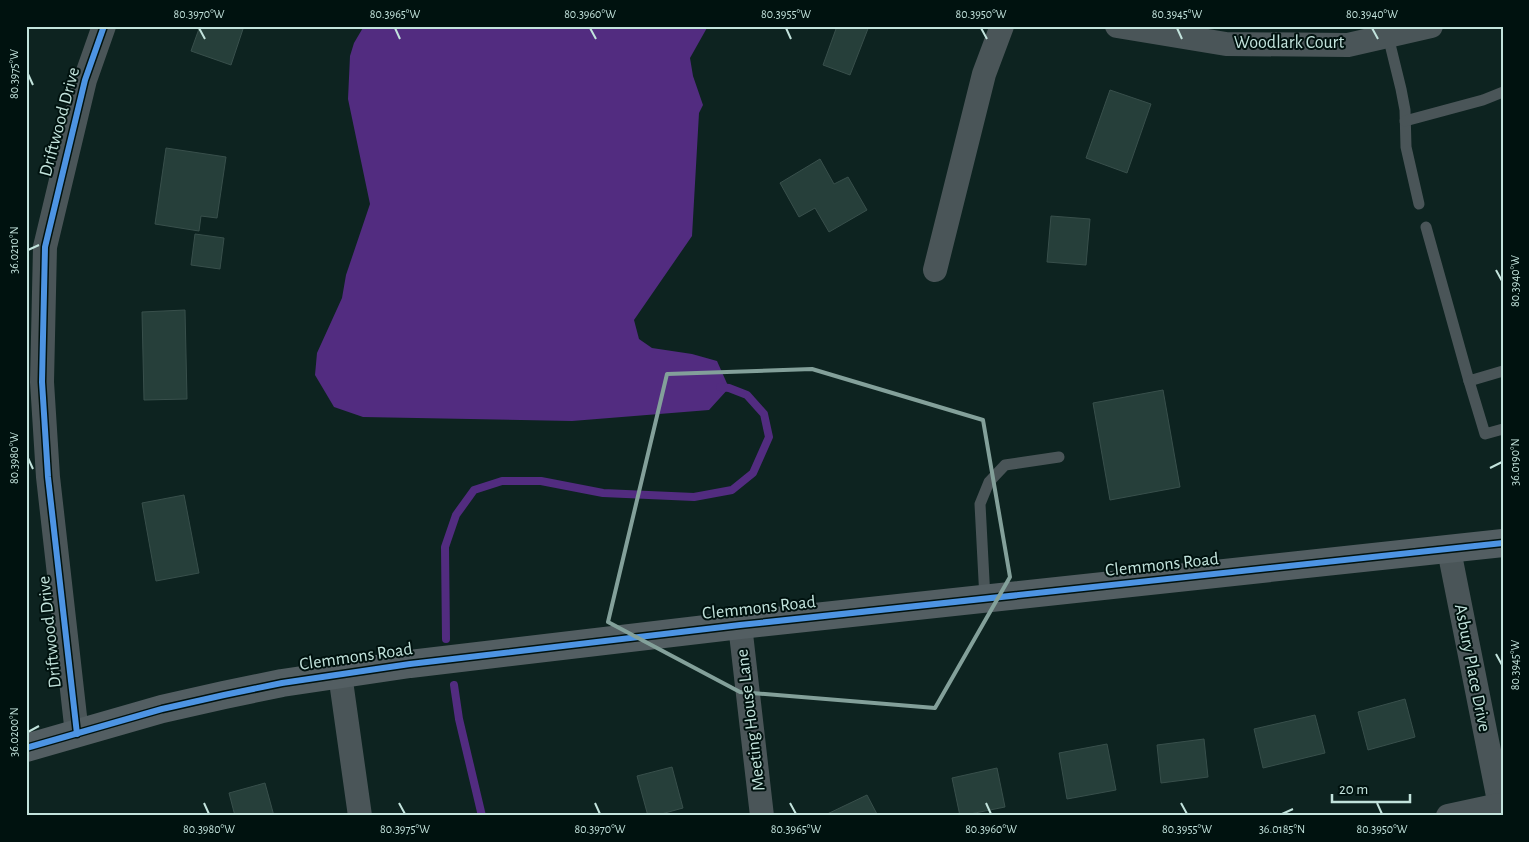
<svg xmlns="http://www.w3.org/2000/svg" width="1529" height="842" viewBox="0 0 1529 842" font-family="'Alegreya Sans',sans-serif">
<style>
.water{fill:#522c80}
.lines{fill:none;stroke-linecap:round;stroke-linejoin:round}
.stream{stroke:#522c80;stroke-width:8}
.building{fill:#263f3a;stroke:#384f4b}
.service{stroke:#4a5558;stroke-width:11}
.minor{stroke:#4a5558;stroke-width:24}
.primary{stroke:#535e62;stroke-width:28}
.cycleway-casing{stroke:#00120f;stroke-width:9}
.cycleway{stroke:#4d94e3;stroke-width:6}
.marked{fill:none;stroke:#83a09a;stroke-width:4;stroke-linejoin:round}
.ticks{fill:none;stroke:#c2e3dc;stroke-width:2}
.labels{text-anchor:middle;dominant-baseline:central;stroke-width:4;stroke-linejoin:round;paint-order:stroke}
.street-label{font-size:18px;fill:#c2e3dc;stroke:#00120f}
.neatline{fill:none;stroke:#c2e3dc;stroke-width:2}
.ticks-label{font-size:12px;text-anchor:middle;fill:#c2e3dc}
</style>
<rect width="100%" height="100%" fill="#0d2320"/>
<polygon class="water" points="364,26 708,26 690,58 693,76 703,105 699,113 692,236 634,320 639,339 652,348 692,354 717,361 729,388 709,410 572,421 363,417 334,407 315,375 317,353 342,298 346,275 370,204 348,99 350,56 354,43"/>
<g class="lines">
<g class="stream">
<polyline points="446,639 445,547 456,515 474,490 502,481 541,481 603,493 694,497 732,490 753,473 769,437 764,414 747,395 729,388 720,387"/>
<polyline points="454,685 459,719 482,816"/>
</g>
</g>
<g class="building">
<polygon points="200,26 244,26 231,65 191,51"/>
<polygon points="837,26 869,26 850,75 823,65"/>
<polygon points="1110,90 1151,104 1127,173 1086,158"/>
<polygon points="166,148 226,157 217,218 201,216 199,231 155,224"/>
<polygon points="820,159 834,184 848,177 867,210 829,232 815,208 799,217 780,183"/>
<polygon points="1051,216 1090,219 1086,265 1047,262"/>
<polygon points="195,234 224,238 220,269 191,265"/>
<polygon points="185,310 187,399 144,400 142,312"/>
<polygon points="1163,390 1180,487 1110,500 1093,403"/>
<polygon points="184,495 199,573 156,581 142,503"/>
<polygon points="1405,699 1415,737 1368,750 1358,712"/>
<polygon points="1315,715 1325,753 1263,768 1254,729"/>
<polygon points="1204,739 1208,777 1161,783 1157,745"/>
<polygon points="1107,744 1116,790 1067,799 1059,753"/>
<polygon points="672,767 683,808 654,816 648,816 637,776"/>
<polygon points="997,768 1005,807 960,816 952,778"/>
<polygon points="265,783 274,816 235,816 229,793"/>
<polygon points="867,795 878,816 823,816"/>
</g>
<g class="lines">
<g class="service">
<polyline points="1388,36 1401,89 1405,110 1406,147 1419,204"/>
<polyline points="1405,121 1483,100 1503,92"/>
<polyline points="1426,227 1469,381 1503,371"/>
<polyline points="1469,381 1485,434 1503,429"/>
<polyline points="985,599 980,504 989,482 1005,465 1059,457"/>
</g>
<g class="minor">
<polyline points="1117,26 1226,44 1348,45 1431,26"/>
<polyline points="935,270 984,74 1002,26"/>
<polyline points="1449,550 1502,816"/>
<polyline points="740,625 762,816"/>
<polyline points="340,674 360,816"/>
<polyline points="77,734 48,477 42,382 45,247 85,80 104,26"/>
<polyline points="1448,816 1499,805"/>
</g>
<polyline class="primary" points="26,748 162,709 224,695 282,683 410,664 740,625 1503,543"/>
<g class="cycleway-casing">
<g id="cycleway">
<polyline points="77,734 48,477 42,382 45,247 85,80 104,26"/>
<polyline points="26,748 162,709 224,695 282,683 410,664 740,625 1503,543"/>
</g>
</g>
<use href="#cycleway" class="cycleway"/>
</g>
<path class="marked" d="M812,369l171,51 27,157 -75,131 -195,-16 -132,-70 59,-248z"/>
<path class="ticks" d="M199,28l6,11M395,28l5,11M590,28l6,11M786,28l5,11M981,28l6,11M1177,28l5,11M1372,28l6,11M28,74l5,11M28,250l11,-5M1496,270l6,11M28,458l5,11M1490,468l12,-6M1496,654l6,11M28,732l11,-6M204,803l5,11M399,803l6,11M595,803l5,11M790,803l6,11M986,803l5,11M1181,803l6,11M1377,803l5,11M1282,814l11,-5"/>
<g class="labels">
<g class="street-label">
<text x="1289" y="43">Woodlark Court</text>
<text transform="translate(60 122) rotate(-75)">Driftwood Drive</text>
<text transform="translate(1162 565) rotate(-6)">Clemmons Road</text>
<text transform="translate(759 608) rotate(-6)">Clemmons Road</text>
<text transform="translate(50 632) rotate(-96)">Driftwood Drive</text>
<text transform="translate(356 657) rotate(-8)">Clemmons Road</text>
<text transform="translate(1472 668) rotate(79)">Asbury Place Drive</text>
<text transform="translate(751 720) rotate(-97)">Meeting House Lane</text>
</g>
</g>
<rect width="1529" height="842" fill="none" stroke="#00120f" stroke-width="55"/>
<path d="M1332 794v8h78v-8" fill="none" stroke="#c2e3dc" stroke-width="2.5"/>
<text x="1339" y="794" font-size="15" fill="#c2e3dc" stroke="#00120f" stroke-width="4" paint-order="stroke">20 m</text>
<rect x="28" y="28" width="1474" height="786" class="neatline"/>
<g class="ticks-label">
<text x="199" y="18">80.3970°W</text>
<text x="395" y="18">80.3965°W</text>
<text x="590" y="18">80.3960°W</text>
<text x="786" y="18">80.3955°W</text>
<text x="981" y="18">80.3950°W</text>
<text x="1177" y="18">80.3945°W</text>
<text x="1372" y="18">80.3940°W</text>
<text transform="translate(14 74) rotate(-90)" y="4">80.3975°W</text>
<text transform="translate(14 250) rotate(-90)" y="4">36.0210°N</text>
<text transform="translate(1515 281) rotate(-90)" y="4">80.3940°W</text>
<text transform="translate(14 458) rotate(-90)" y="4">80.3980°W</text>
<text transform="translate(1515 462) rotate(-90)" y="4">36.0190°N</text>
<text transform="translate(1515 665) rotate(-90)" y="4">80.3945°W</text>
<text transform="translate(14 732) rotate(-90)" y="4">36.0200°N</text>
<text x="209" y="833">80.3980°W</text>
<text x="405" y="833">80.3975°W</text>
<text x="600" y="833">80.3970°W</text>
<text x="796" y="833">80.3965°W</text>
<text x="991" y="833">80.3960°W</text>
<text x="1187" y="833">80.3955°W</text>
<text x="1282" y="833">36.0185°N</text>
<text x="1382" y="833">80.3950°W</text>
</g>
</svg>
